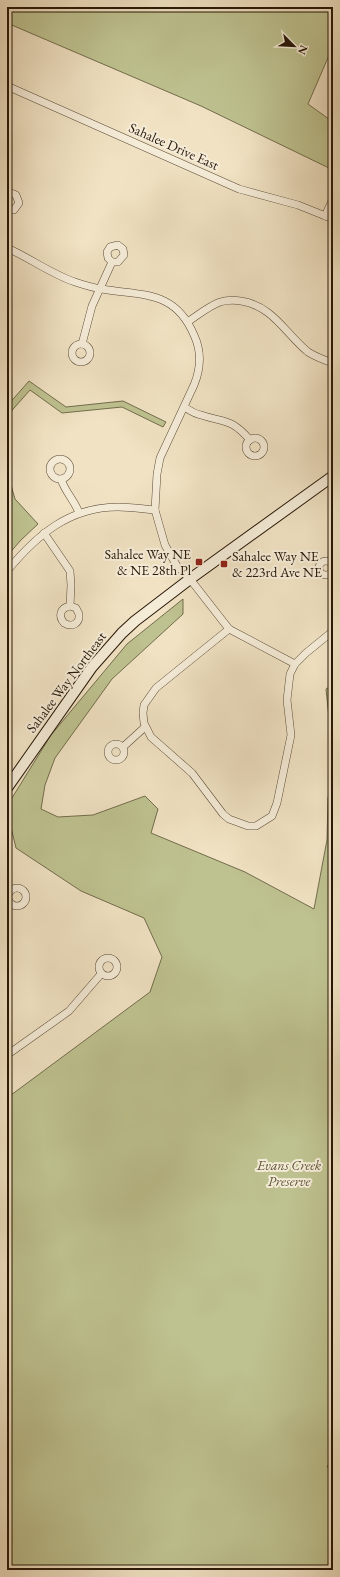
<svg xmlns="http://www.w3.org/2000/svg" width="340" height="1577" viewBox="0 0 340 1577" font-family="'EB Garamond',serif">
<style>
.green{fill:#bec290;stroke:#726c4c}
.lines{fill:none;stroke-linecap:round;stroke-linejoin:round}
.minor-casing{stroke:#594a37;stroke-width:8}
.secondary-casing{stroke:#271708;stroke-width:12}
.minor{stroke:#f5ecd8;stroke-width:7}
.secondary{stroke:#f5ecd8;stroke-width:10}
.poi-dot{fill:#8f2418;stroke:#f5ecd8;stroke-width:1.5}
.labels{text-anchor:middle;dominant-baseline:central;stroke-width:4;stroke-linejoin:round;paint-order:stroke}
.street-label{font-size:14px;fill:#271708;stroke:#f5ecd8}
.poi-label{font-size:14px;fill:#271708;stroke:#f5ecd8;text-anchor:end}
.park-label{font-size:14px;font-style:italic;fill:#5c5338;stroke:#f5ecd8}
</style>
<rect width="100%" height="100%" fill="#f0e2c3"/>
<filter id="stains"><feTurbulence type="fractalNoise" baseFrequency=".005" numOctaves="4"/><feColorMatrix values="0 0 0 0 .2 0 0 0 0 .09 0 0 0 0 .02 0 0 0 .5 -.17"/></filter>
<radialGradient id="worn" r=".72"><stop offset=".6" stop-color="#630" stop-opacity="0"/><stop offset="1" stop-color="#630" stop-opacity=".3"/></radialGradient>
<g class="green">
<polygon points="7,7 333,7 333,46 308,104 333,122 333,164 331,169 201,106 7,23"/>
<polygon points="29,381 66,407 123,401 166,422 163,427 122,407 62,413 30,390 7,416 7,406"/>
<polygon points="7,471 15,499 38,524 21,540 7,556"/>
<polygon points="183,599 183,614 112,679 55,758 45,785 41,809 58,817 93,815 145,796 158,809 151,833 245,872 314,909 327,840 328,797 333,791 333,1456 327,1467 333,1468 333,1570 7,1570 7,1098 150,992 162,957 144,918 81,891 16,848 7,811 7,806 51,735 127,644"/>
<polygon points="333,685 333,721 329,718 326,689"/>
</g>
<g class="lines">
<g class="minor-casing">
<g id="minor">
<polyline points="7,86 239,189 298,205 333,219"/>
<polyline points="7,194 11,193 16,195 19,203 14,210 7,210"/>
<polyline points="325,216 333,199"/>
<path d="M7,248c23,10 44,26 68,34 9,3 18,6 27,7 41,7 73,1 92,46 8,17 7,33 0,50l-34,73 -3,16 -2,36 10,35 12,21 13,13 39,50 66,35"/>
<path d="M189,321c9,-6 20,-15 31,-19 7,-2 14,-2 21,-1 32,5 44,32 67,51 8,5 16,8 25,11"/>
<polyline points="82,344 92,306 112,262 108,258 107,252 110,247 118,245 123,249 124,255 118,262 112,262"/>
<circle cx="81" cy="353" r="9"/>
<path d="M184,407c5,3 11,7 17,8 24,8 30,3 49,25"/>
<circle cx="255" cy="447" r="9"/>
<circle cx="60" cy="469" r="10"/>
<path d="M61,479c4,13 14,22 18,34"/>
<path d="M44,533l26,38 1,14 -1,21c-10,2 -12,10 -6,17 9,5 16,0 15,-9l-3,-6 -6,-2"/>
<circle cx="326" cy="568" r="7"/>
<path d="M7,571c30,-36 62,-64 111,-64 12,0 25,2 37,3"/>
<polyline points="229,629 156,688 144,705 143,713 144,723 151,737 192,773 223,814 229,819 248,826 256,826 272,816 277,803 291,735 287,700 290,674 295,664 306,653 333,631"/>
<circle cx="116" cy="752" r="8"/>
<polyline points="123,747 145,727"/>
<circle cx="17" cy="897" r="9"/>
<circle cx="108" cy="967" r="9"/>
<polyline points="7,1055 69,1011 101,974"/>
</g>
</g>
<g class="secondary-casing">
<polyline id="secondary" points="7,788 92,667 122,633 135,621 190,579 333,476"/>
</g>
<use href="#minor" class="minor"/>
<use href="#secondary" class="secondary"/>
</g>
<g class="poi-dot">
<rect x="195" y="558" width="8" height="8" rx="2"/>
<rect x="220" y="560" width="8" height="8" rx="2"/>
</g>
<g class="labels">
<g class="street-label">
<text transform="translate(174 146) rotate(24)">Sahalee Drive East</text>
<text transform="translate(66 682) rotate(-53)">Sahalee Way Northeast</text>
</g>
<g class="poi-label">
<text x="191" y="554">Sahalee Way NE<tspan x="191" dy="16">&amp; NE 28th Pl</tspan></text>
<text x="232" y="556" text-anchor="start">Sahalee Way NE<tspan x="232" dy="16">&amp; 223rd Ave NE</tspan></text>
</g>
<g class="park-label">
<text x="289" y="1165">Evans Creek<tspan x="289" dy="16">Preserve</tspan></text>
</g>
</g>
<rect width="340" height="1577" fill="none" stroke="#f0e2c3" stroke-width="24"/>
<rect x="8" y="8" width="324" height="1561" fill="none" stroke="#271708" stroke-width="2"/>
<rect x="12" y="12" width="316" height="1553" fill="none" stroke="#271708"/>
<g transform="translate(294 46) rotate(114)" stroke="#f5ecd8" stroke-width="3" paint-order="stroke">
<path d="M0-3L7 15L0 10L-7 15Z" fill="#271708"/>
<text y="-6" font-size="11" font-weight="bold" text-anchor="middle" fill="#271708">N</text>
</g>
<rect width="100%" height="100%" filter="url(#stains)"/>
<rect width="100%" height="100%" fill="url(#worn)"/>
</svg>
